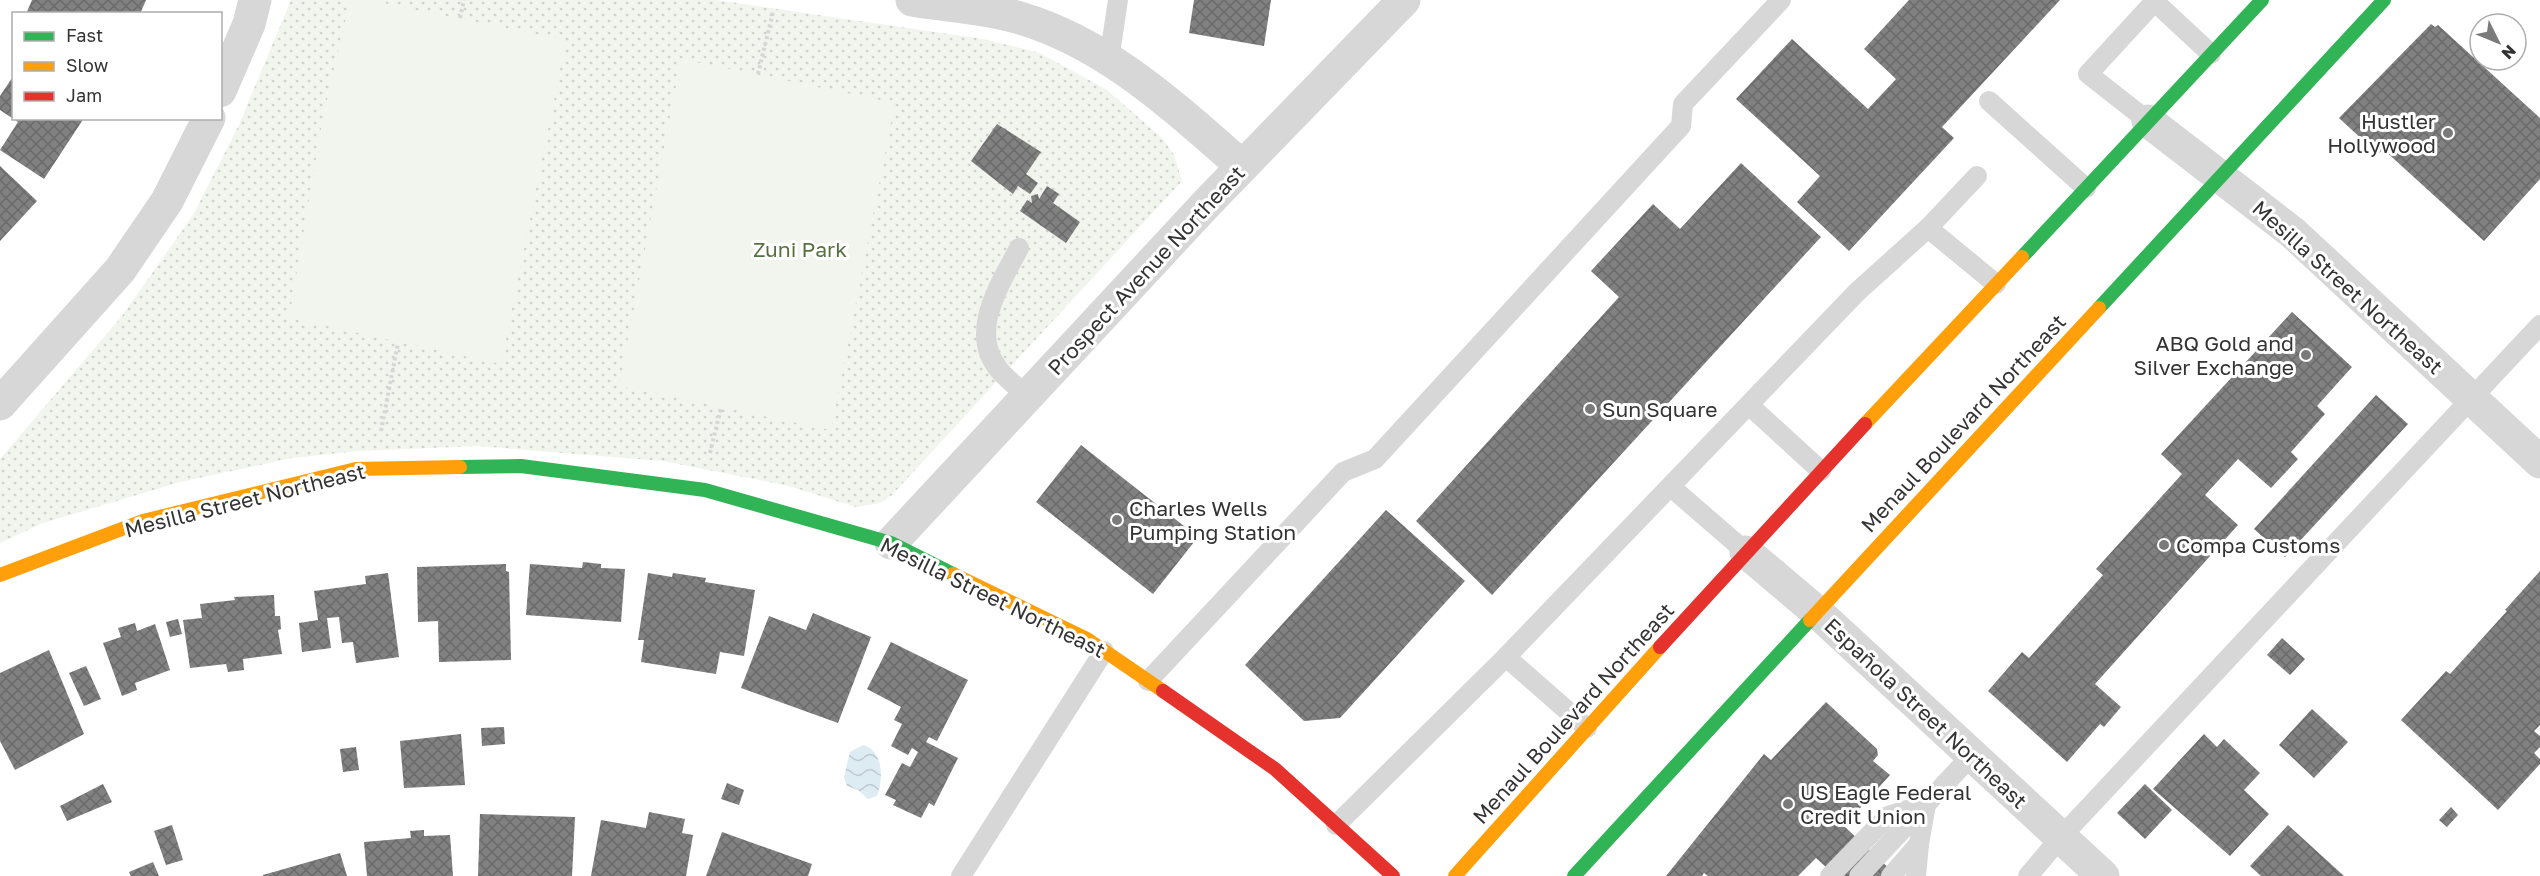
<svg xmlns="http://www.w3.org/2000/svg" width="2540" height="876" viewBox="0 0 2540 876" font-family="'Golos Text',sans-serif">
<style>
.park{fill:url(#park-dots)}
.pitch{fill:#f1f5ed}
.water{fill:url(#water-waves)}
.building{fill:url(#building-cross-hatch)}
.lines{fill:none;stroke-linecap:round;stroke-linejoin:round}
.path{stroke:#d6d6d6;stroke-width:4;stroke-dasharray:3 3;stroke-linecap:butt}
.lane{stroke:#d7d7d7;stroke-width:20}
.street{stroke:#d7d7d7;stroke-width:33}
.fast{stroke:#30b455;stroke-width:14}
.slow{stroke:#ff9f0a;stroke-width:14}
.jam{stroke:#e5322d;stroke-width:14}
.poi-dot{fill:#7a7a7a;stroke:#fff;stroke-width:2}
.labels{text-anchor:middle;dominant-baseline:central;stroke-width:6;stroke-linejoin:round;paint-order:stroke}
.poi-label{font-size:21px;fill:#333;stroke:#fff;text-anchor:start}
.park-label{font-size:21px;fill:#56703f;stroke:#fff}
.street-label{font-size:21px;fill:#333;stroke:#fff}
</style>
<defs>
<pattern id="park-dots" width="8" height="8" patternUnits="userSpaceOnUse" patternTransform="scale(1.5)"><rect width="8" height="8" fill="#f1f5ed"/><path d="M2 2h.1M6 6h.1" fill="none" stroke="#cfd2cc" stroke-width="1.8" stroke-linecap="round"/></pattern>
<pattern id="water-waves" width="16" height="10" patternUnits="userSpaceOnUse" patternTransform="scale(1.5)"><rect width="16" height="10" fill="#ddebf3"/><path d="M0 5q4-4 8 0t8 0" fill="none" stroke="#becad1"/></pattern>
<pattern id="building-cross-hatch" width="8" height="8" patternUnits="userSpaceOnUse" patternTransform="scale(1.5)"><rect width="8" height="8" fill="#818181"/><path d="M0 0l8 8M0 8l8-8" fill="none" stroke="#6a6a6a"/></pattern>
</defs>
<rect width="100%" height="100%" fill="#fff"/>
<polygon class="park" points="291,0 716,0 983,39 1040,53 1107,90 1163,139 1174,155 1182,181 892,495 880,503 856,507 789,486 663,461 478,446 358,451 292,458 180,482 43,523 0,543 0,459 122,316 193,215 238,127"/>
<g class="pitch">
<polygon points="350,0 368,0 566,40 501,364 289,318 323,117"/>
<polygon points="681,59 895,103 831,430 619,386"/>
</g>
<path class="water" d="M863,745c20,5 21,34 14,51l-9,3 -10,-9 -11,-4 -3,-9 6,-25z"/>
<g class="building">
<polygon points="32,0 146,0 140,14 26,14"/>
<polygon points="1194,0 1271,0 1264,46 1189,33"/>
<polygon points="1909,0 2060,0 1942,127 1954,138 1849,251 1797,202 1820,176 1736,99 1792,39 1868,109 1896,79 1864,49"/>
<polygon points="2431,24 2435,27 2438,25 2540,118 2540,179 2484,241 2383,149 2378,154 2339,118"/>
<polygon points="14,75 14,118 84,118 44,179 0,150 18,122 0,110 0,96"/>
<polygon points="997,124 1041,152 1026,174 1038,183 1030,194 1018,186 1013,194 971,161"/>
<polygon points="1741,163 1821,237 1492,595 1416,521 1619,297 1591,271 1653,204 1680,229"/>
<polygon points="0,166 37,201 0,241"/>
<polygon points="1047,186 1059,194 1053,203 1080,222 1066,243 1020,211 1027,200 1032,203 1031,196 1038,194 1039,199"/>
<polygon points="2292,312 2352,367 2317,406 2325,414 2291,452 2298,459 2271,488 2238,459 2205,495 2238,525 2095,684 2121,707 2104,727 2100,724 2067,762 1988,691 2022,652 2029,658 2103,575 2096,569 2182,474 2161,454"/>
<polygon points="2376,395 2408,424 2285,557 2254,529"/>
<polygon points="1081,445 1198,537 1153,594 1036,502"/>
<polygon points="1386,510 1465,581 1340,718 1304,721 1245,665"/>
<polygon points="583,562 601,564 601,568 625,569 621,622 526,615 530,564 582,568"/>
<polygon points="506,564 506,571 509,572 511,660 439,662 438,621 418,622 417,567"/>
<polygon points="2540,571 2540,725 2534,731 2540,736 2540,747 2534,753 2540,759 2540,764 2498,810 2401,720 2446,671 2450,674 2507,611 2505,610"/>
<polygon points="388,573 399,657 356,663 353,642 342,643 339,617 327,618 331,648 302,652 299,623 318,620 314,591 366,584 365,576"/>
<polygon points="648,573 672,577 673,573 706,578 705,582 755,590 744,656 720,652 716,674 641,662 644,640 638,640"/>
<polygon points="274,595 275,616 280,616 281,629 278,630 282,654 243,659 244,670 228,672 226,664 190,668 183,620 202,618 200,604 235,600 234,597"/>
<polygon points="813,613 871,637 838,723 741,688 769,616 806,630"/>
<polygon points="178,619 182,634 170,637 166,622"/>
<polygon points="135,623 137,631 155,624 170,670 135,683 137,690 122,696 103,643 121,637 118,628"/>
<polygon points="2282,638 2305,659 2290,675 2267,655"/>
<polygon points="891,642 968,680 937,741 929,737 926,742 958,758 934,806 929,803 921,818 893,805 896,800 885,795 902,763 910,767 918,752 912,748 908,755 891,746 902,724 894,720 901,707 867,689"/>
<polygon points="49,650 84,734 15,770 0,741 0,673"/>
<polygon points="86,666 101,699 84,706 69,673"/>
<polygon points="1826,702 1877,749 1878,755 1873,761 1890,775 1844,826 1897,876 1836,876 1816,858 1798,876 1708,876 1704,873 1702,876 1666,876 1764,754 1771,760"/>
<polygon points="2312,709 2348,742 2314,778 2279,745"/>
<polygon points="504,727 505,744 482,746 481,728"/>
<polygon points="461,734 465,785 404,788 400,741"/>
<polygon points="2204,734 2217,747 2224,739 2260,773 2244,790 2269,814 2230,856 2153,789"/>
<polygon points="356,747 359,770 343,772 340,749"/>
<polygon points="727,783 744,790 739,805 721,799"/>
<polygon points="103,784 112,802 67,821 60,806"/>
<polygon points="2145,784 2172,810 2145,839 2117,813"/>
<polygon points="2451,807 2458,815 2447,827 2439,820"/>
<polygon points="649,812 685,819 682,833 693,835 686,876 591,876 601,820 646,828"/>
<polygon points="480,814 575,817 572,876 478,876"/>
<polygon points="172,825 183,860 166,865 154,831"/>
<polygon points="2288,825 2344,876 2261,876 2250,866"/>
<polygon points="424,830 424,836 450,835 453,876 367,876 364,842 411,838 410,831"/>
<polygon points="722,832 812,864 808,876 706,876"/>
<polygon points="340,853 347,876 263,876 263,875"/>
<polygon points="153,862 159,876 131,876 129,872"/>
</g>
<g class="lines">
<g class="path">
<polyline points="460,18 464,0"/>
<polyline points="758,74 773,12"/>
<polyline points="381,431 398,343"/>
<polyline points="710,453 721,408"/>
</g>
<g class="lane">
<polyline points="2155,2 2211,54"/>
<polyline points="1109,60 1118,0"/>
<polyline points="1989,101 2086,188"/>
<polyline points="2148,121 2088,74 2156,0"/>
<polyline points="1928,228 1996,284"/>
<path d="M1019,248c-19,37 -52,85 -19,123 8,9 18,17 27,25"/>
<polyline points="1750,406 1821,471"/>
<polyline points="1671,487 1746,552"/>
<polyline points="1506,657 1587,728"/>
<polyline points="1148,681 1343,472 1375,459 1681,126 1683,104 1781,0"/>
<polyline points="1336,825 1506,657 1857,292 1928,228 1977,176"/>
<polyline points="961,876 1104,651"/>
<polyline points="1830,876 1888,816 1926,804 1919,844 1891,876"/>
<polyline points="1859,876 1972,755"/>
<polyline points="1916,876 1919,844"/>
<polyline points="2028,876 2061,837 2540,325"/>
</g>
<g class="street">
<path d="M912,0c35,6 74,8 108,18 88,26 155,90 222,148"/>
<polyline points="220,91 249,24 255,0"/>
<polyline points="2148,121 2293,233 2540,462"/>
<polyline points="0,404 120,270 167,201 209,118"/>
<polyline points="891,543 1208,202 1404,0"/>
<polyline points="1746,552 1817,612 2103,876"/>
</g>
<g class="fast">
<polyline points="2022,257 2262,0"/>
<polyline points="2099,308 2384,0"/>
<polyline points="460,467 521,466 705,490 891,543 953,574"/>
<polyline points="1574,876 1810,620"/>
</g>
<g class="slow">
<polyline points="1865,424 2022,257"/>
<polyline points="953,574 1087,639 1163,691"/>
<polyline points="0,575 143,521 356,469 460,467"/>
<polyline points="1810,620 2099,308"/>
<polyline points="1455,876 1660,647"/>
</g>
<g class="jam">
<polyline points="1660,647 1865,424"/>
<polyline points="1163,691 1275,769 1393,876"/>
</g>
</g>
<g class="poi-dot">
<circle cx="2448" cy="133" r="6"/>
<circle cx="2306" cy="355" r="6"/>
<circle cx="1590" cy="409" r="6"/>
<circle cx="1117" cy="520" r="6"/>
<circle cx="2164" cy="545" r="6"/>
<circle cx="1788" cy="804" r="6"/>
</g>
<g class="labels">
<g class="poi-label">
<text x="2436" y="121" text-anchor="end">Hustler<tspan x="2436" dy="24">Hollywood</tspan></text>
<text x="2294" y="343" text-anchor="end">ABQ Gold and<tspan x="2294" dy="24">Silver Exchange</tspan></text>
<text x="1602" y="409">Sun Square</text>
<text x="1129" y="508">Charles Wells<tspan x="1129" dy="24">Pumping Station</tspan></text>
<text x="2176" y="545">Compa Customs</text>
<text x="1800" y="792">US Eagle Federal<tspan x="1800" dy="24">Credit Union</tspan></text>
</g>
<g class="park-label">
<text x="800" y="249">Zuni Park</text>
</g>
<g class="street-label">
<text transform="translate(1146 270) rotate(-47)">Prospect Avenue Northeast</text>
<text transform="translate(2348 287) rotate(42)">Mesilla Street Northeast</text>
<text transform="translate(1963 423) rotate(-47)">Menaul Boulevard Northeast</text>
<text transform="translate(245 500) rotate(-14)">Mesilla Street Northeast</text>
<text transform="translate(993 597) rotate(26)">Mesilla Street Northeast</text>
<text transform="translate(1573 713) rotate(-48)">Menaul Boulevard Northeast</text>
<text transform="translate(1926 713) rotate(43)">Española Street Northeast</text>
</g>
</g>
<rect x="12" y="12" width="210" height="108" fill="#ffffff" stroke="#adadad" stroke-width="1.5"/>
<rect x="24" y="32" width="30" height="9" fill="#30b455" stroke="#adadad" stroke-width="1.5"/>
<text x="66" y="42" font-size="18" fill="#333333">Fast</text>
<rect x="24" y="62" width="30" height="9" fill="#ff9f0a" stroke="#adadad" stroke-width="1.5"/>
<text x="66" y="72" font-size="18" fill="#333333">Slow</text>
<rect x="24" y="92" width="30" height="9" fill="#e5322d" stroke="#adadad" stroke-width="1.5"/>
<text x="66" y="102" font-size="18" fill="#333333">Jam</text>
<g transform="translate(2498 42) rotate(133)"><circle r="28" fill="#ffffff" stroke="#adadad" stroke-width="1.5"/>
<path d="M0-4.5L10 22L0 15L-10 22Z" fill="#7a7a7a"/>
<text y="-9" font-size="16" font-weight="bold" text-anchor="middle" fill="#333333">N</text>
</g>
</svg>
